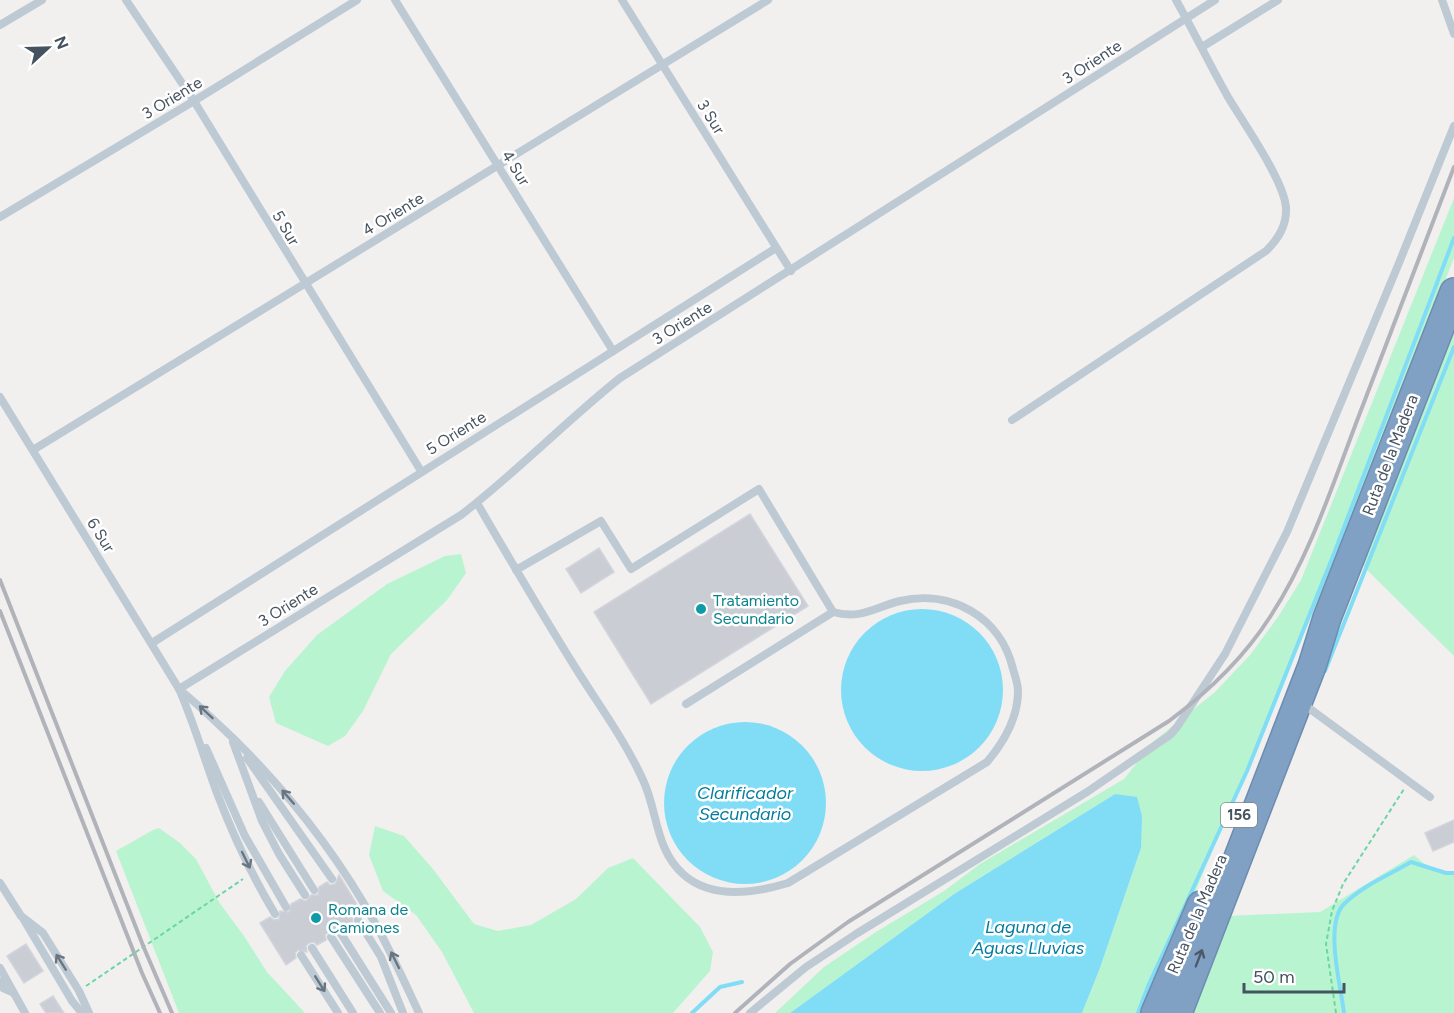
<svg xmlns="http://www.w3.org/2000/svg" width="1454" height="1013" viewBox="0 0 1454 1013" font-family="Figtree,sans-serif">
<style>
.green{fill:#b9f4d0}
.water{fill:#81ddf6}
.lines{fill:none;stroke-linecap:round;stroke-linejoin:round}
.stream{stroke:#81ddf6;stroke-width:4}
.building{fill:#caced4;stroke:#d2d5dc;stroke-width:1.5}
.highway-casing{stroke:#6c8cb0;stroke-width:30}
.path{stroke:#6cd6a3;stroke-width:2;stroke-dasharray:4.5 3;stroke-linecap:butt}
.lane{stroke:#becad3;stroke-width:8}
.highway{stroke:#81a1c4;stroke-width:27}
.rail{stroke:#b0b4ba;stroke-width:4}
.oneway{stroke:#697682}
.oneway2{stroke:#4b5a69}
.culture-dot{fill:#0f9aa8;stroke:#fff;stroke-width:2}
.labels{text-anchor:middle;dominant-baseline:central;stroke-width:5;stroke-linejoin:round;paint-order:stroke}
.shield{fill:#fff;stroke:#7d868f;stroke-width:1.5}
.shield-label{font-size:15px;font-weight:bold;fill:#45525f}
.street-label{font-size:16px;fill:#45525f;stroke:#fff}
.culture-label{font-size:16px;fill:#0d838f;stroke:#fff;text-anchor:start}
.water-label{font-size:18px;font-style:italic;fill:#037c9e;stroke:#fff}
</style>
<rect width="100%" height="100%" fill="#f2efef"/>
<g class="green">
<polygon points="1454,198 1454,258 1334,563 1144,1013 1082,1013 1100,968 1141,848 1115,794 954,894 790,1013 775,1013 824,967 876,932 944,891 980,864 1124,779 1154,741 1215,692 1250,655 1278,617 1301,580"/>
<polygon points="1454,329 1454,656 1362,565"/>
<polygon points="461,554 466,573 447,600 391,654 363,711 345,736 328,746 276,723 269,697 285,671 317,635 387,584 445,556"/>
<polygon points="375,826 404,836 433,869 474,924 498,931 531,925 576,899 608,868 633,858 700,927 713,952 710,971 673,1013 474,1013 442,952 416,915 383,891 369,855"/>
<polygon points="159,828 180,843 196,859 219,902 244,936 267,972 305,1013 179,1013 116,851 153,830"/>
<path d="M1414,855c12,11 23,18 40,18v140h-264l36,-97 94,-4z"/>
</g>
<g class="water">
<circle cx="922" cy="690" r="81"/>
<circle cx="745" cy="803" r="81"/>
<polygon points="1115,794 1137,797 1142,816 1141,848 1100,968 1082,1013 790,1013 954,894"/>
</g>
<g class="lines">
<g class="stream">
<polyline points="1325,671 1454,347"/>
<polyline points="692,1013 720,987 742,982"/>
<polyline points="1138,1013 1149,984 1247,771 1335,551 1454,238"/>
<path d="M1344,1013c-3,-26 -20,-89 0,-109 18,-18 45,-29 67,-42l35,11h8"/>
</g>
</g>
<g class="building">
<polygon points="750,514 808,606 651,704 594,612"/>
<polygon points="599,548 614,572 581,593 566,569"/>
<polygon points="1454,820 1454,842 1433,851 1425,833"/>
<polygon points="339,875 364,916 355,915 352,918 353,923 345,928 339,926 334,932 328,932 325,935 326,940 317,945 314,942 309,943 306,946 307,952 298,950 295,953 296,958 286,965 260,923 270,917 274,920 279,919 280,911 289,912 291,904 300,899 306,901 311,895 318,895 319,887 327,882 330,885 335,884"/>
<polygon points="26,944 43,971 24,983 7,956"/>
<polygon points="53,996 64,1013 46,1013 40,1004"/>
</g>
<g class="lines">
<g class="highway-casing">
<g id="highway">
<polyline points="1155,1013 1201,905"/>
<polyline points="1178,1013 1312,666 1327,618 1454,292"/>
</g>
</g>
<g class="path">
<polyline points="86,986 243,879"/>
<polyline points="1336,1013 1326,944 1332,911 1343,884 1404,789"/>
</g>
<g class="lane">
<polyline points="126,0 194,101 421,471"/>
<polyline points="395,0 613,351"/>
<polyline points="622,0 791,271"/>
<polyline points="1442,0 1454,34"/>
<polyline points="0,25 42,0"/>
<polyline points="1202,47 1278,0"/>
<polyline points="0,217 194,101 357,0"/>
<path d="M0,397l179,292c15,34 25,69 38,104 16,42 35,83 58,121"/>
<path d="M1012,420l254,-169c12,-12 21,-25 20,-44 -3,-28 -42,-83 -58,-110 -18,-32 -34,-65 -52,-97"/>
<polyline points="33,450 768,0"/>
<path d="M477,503c32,55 64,110 98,164 23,37 50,73 68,113 15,32 12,70 41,95 29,25 71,18 104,8l199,-121c17,-20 31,-44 31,-71 0,-7 -3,-15 -5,-22 -12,-52 -62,-80 -113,-68 -25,6 -39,19 -67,11"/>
<polyline points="516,570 601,521 631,569 759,489 833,612 686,704"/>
<polyline points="152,643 776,248"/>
<path d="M179,689l282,-174c56,-43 105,-94 159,-137l595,-378"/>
<path d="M180,690c20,16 38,34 57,52 54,54 101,114 138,181 16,29 30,60 44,90"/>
<polyline points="1302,703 1430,797"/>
<polyline points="233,742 262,821 279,854 305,895"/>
<polyline points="206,748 245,836 286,907"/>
<polyline points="247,758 332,879"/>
<polyline points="259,802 314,890"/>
<polyline points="0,883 21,916 43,933 79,991 89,1013"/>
<polyline points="24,920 72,1001 82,1013"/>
<polyline points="358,920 381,957 403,1013"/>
<polyline points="340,932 391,1013"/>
<polyline points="331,937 380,1013"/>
<polyline points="312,948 353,1013"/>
<polyline points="301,955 338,1013"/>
<polyline points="0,968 25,1013"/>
<polyline points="0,982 3,988 12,992"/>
<polyline points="750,1013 806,967 856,934 1087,792 1170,735 1177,727 1225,654 1287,532 1399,263 1454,126"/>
</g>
<use href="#highway" class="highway"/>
<g class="rail">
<polyline points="0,580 144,948 172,1013"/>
<polyline points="0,611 142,973 160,1013"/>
<path d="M735,1013l55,-49 58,-42 321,-201c39,-29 74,-62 101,-104 42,-64 65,-140 93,-212 30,-79 61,-158 91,-238"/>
</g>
</g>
<defs><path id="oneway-shaft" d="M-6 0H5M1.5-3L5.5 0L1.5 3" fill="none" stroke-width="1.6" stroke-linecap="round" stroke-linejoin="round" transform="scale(1.5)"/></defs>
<g class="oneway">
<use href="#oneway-shaft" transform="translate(206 712) rotate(-137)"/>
<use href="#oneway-shaft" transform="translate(288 797) rotate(-131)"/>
<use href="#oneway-shaft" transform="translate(246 860) rotate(64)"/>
<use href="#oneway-shaft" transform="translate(395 960) rotate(-116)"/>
<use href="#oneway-shaft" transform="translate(61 962) rotate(-122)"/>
<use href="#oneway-shaft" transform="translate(320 984) rotate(58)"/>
</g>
<use class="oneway2" href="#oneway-shaft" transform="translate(1199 958) rotate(-69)"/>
<g class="culture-dot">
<circle cx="701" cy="609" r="6"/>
<circle cx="316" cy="918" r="6"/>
</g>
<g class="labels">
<rect class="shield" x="1221" y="803" width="36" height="24" rx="4.5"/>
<g class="shield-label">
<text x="1239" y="815">156</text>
</g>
<g class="street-label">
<text transform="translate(1092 62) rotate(-33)">3 Oriente</text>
<text transform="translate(172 98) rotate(-31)">3 Oriente</text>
<text transform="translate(711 117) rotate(58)">3 Sur</text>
<text transform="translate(516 168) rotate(58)">4 Sur</text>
<text transform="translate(393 214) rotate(-31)">4 Oriente</text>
<text transform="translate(286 228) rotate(59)">5 Sur</text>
<text transform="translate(682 323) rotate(-32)">3 Oriente</text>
<text transform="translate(456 433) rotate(-32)">5 Oriente</text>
<text transform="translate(1390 455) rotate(-69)">Ruta de la Madera</text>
<text transform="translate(101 535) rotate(58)">6 Sur</text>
<text transform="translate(288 605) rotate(-32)">3 Oriente</text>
<text transform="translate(1197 914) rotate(-67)">Ruta de la Madera</text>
</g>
<g class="culture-label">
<text x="713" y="600">Tratamiento<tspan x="713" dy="18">Secundario</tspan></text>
<text x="328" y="909">Romana de<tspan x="328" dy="18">Camiones</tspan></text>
</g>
<g class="water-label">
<text x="745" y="793">Clarificador<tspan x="745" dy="21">Secundario</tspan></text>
<text x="1028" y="927">Laguna de<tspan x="1028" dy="21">Aguas Lluvias</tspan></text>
</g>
</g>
<g transform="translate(48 48) rotate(68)" stroke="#ffffff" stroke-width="4.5" paint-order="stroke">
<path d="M0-4.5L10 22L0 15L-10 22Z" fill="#45525f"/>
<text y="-9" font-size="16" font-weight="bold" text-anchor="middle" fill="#45525f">N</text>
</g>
<path d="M1244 983v9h100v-9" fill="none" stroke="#45525f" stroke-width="3"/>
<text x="1253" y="983" font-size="18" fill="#45525f" stroke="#ffffff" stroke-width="4.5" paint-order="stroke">50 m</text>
</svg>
